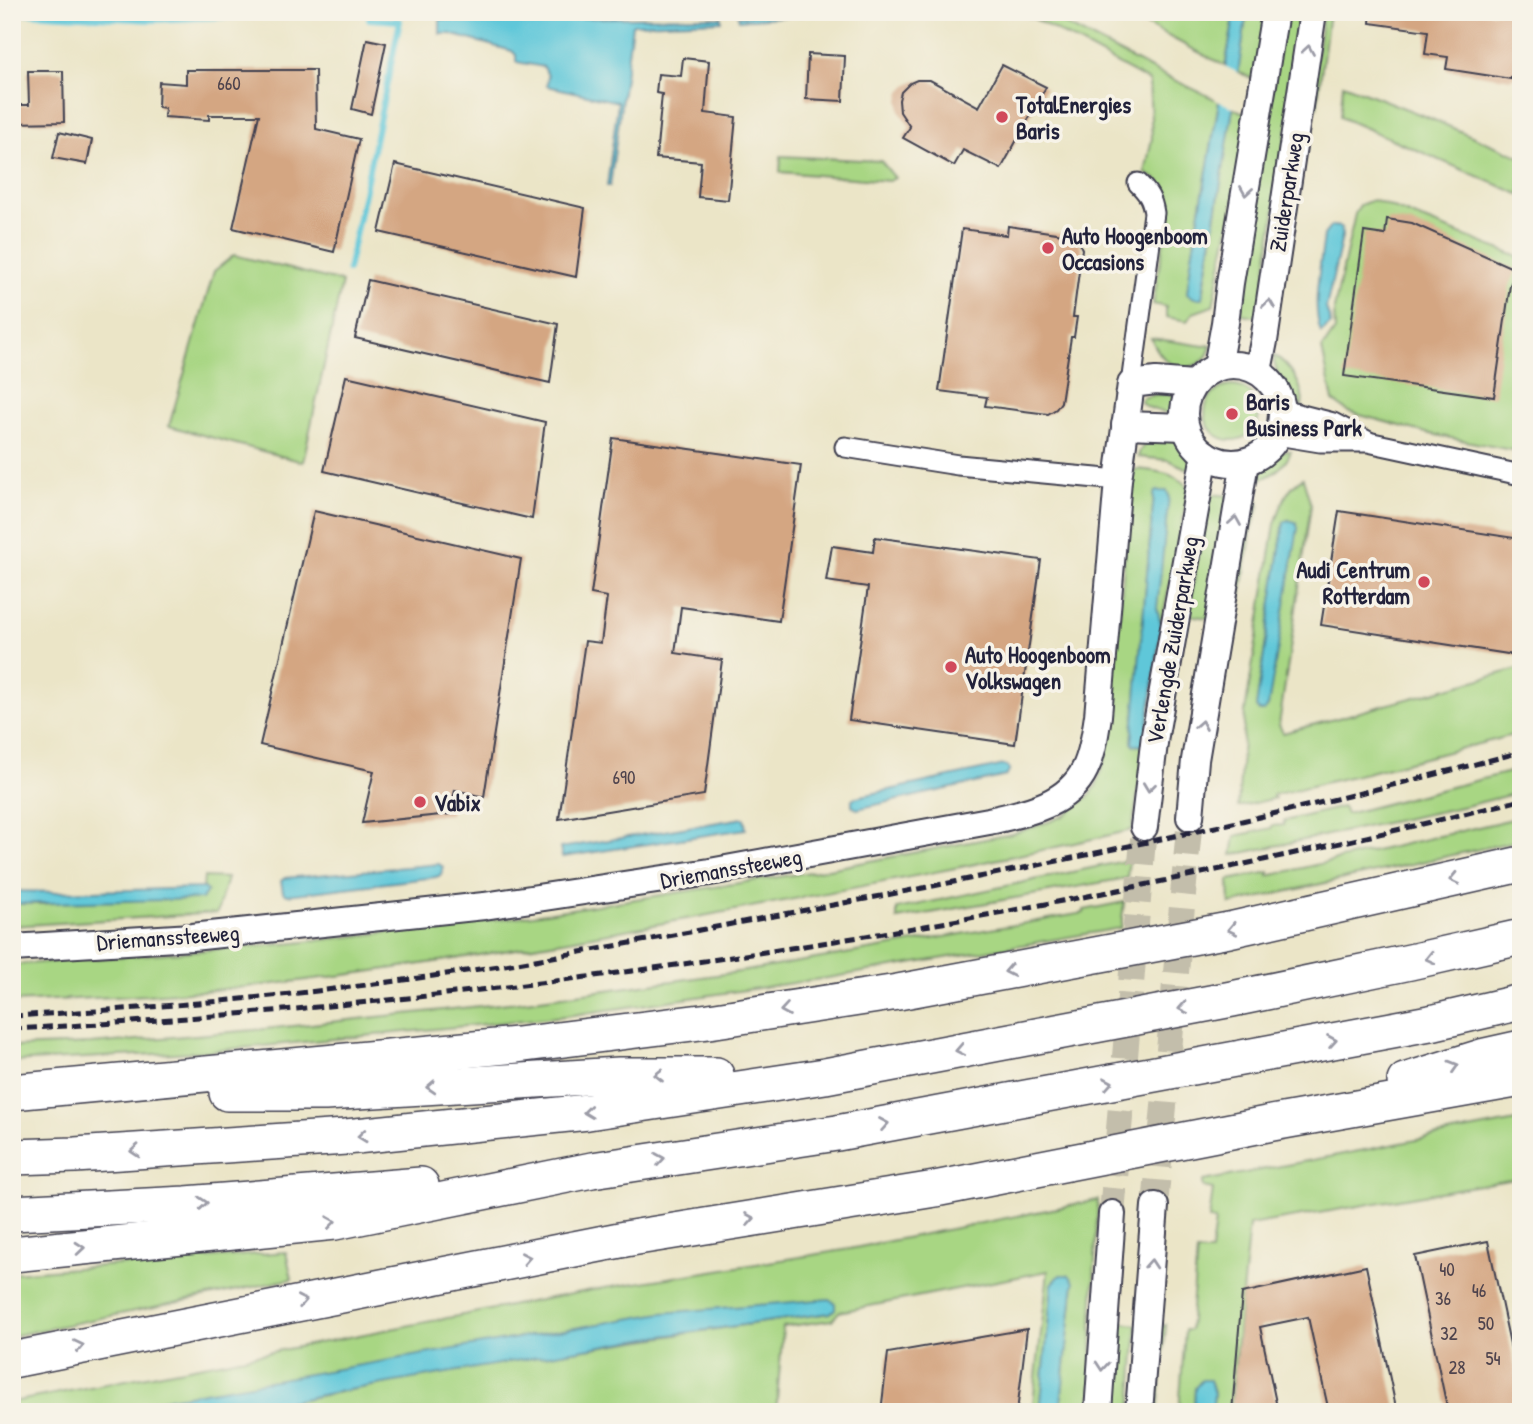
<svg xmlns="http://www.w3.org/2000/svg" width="1533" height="1424" viewBox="0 0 1533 1424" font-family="'Patrick Hand',sans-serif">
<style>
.green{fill:#a8d683;stroke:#657c5f;stroke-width:2;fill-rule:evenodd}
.water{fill:#5ec7d9;stroke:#40748a;stroke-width:2}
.pier{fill:#ebe5c7}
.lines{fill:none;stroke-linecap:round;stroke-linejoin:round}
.stream{stroke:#5ec7d9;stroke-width:6}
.building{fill:#d4a682}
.secondary-tunnel{stroke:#c3beab;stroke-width:26;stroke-dasharray:26 13;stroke-linecap:butt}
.street-casing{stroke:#403f50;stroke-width:23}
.secondary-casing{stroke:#403f50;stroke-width:30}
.highway-casing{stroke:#403f50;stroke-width:38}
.street{stroke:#fff;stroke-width:19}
.secondary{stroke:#fff;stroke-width:26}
.highway{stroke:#fff;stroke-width:35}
.rail{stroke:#22223b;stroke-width:5;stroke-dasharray:10 5;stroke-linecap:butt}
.oneway{stroke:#9c9ca7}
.poi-dot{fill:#d1495b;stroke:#f7f3e8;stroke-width:2.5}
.labels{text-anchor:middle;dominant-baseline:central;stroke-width:7;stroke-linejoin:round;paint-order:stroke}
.number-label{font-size:19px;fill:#4e434d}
.poi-label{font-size:23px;font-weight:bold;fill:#22223b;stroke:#f7f3e8;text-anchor:start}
.street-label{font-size:23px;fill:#22223b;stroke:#f7f3e8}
</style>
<rect width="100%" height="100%" fill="#f7f3e8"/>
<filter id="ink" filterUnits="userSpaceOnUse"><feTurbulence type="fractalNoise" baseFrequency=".0143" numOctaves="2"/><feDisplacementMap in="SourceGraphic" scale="14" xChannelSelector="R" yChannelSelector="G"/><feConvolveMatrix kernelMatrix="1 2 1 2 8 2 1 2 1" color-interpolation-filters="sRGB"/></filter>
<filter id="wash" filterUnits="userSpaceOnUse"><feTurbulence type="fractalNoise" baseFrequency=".00686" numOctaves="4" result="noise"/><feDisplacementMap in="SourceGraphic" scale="28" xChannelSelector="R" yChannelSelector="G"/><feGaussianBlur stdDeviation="1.57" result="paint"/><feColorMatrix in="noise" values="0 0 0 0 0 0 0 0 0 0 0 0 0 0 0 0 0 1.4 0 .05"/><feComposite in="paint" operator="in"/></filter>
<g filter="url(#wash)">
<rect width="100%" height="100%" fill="#ebe5c7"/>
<g class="green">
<path d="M1016,12h25l116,60 62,29 -28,161 -4,31 17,-3 29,-182 18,8 -38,190 -20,7 -6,8 -21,-4v-10l-13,-3 16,-93c-1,-22 -4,-28 -24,-38l7,-35 -3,-57 -114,-62z"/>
<polygon points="1122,12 1235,12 1225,66"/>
<polygon points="1247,12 1268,12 1257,81 1238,72"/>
<polygon points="1285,12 1304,12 1259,317 1236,313"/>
<polygon points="1323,12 1329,12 1317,107 1310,104"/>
<polygon points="1343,84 1427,117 1521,157 1521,195 1340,117"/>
<polygon points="781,156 881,161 895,178 889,181 780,172"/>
<polygon points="1373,200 1521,258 1521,452 1426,433 1349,412 1333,401 1322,349 1335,330 1334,309 1355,214 1360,205"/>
<polygon points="234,255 342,282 303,462 169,426 214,271"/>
<path d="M1151,338l53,8 7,-1c-4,21 -27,29 -44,16 -8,-6 -12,-14 -16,-23z"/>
<path d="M1273,355c16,8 33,33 29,52 -16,-10 -27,-34 -29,-52z"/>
<circle cx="1232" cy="413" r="27"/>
<path d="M1157,394l19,1 -2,8v11c-12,-2 -25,-4 -33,-12l1,-4z"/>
<path d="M1170,437c14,7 20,15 22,31l-4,1 -20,-9 -30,-3c3,-16 17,-19 32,-20z"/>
<path d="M1284,451h7c-5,16 -22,28 -39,30 6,-15 18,-24 32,-30z"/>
<path d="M1138,469c20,3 37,3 51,19l-28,138 -4,-17 -3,-115 -22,249 3,2 10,1 -13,84c-133,31 -268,56 -402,81 -152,28 -303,55 -456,73 -87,10 -174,14 -262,18v-37l284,-22 237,-28 290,-45 189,-36 39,-13 13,-5 27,-22 5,-8 10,-30 17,-180 7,-94 3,-11z"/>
<path d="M1303,478l8,27 -32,220 4,8 238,-65v65l-155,40 -93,22v3h3l-38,9 7,-95 30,-188c6,-17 11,-37 28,-46zM1288,520l-32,188 28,-186z"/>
<polygon points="1207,494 1232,496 1213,619 1189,615"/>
<polygon points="1252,496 1256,497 1259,501 1259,506 1251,533 1237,622 1230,622"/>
<polygon points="1521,769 1521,792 1466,806 1232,855 1235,836 1272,828 1272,826 1284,825 1284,821 1343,807 1346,814"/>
<polygon points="1521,817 1521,840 1230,904 1229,880 1269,872 1268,876"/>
<polygon points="1129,860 1127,878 897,919 897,909"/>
<polygon points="204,877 227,878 217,913 12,926 12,904 41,904 207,891 203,888"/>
<polygon points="1124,902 1121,928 834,977 566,1016 212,1051 12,1062 12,1047 91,1044 255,1030 518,1002 746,971 1084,913 1084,910"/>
<polygon points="1521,1120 1521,1178 1249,1225 1230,1412 1212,1412 1214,1393 1210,1381 1195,1388 1194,1412 1179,1412 1185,1330 1190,1330 1197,1252 1211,1252 1215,1221 1209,1220 1213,1189 1203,1187 1203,1181"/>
<path d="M1098,1200l-6,118v94h-32l14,-129 -22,1 -12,128h-8l16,-141 -209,41 -7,8 -49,7 -7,85h-536c195,-41 393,-72 590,-99l-695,95 -21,4h-102v-10l580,-112 252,-40z"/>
<polygon points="286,1252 292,1279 12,1336 12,1273"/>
<polygon points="1116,1322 1137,1325 1131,1412 1107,1412"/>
<polygon points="1166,1325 1158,1412 1151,1412 1158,1326"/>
</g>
<g class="water">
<polygon points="779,12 842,12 739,20 738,16"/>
<polygon points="1235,12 1247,12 1233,108 1202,298 1194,298 1187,293 1191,262"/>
<polygon points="721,17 721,21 634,24 632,25 610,186 607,186 618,102 547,86 548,76 544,67 516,62 516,55 512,51 450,34 440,34 440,19"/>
<path d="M1331,226l10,1 1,10 -16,71 5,16 -10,9c-10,-29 0,-68 3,-98z"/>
<polygon points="1156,491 1167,491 1169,496 1157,608 1161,626 1145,746 1135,745 1132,743 1154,494"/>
<polygon points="1288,520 1296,522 1298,528 1268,706 1264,711 1259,711 1256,707 1284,522"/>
<polygon points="1004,765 1009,768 1009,772 1006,776 857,809 852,806 852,800 857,797"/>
<polygon points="744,818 746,829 562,857 560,848"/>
<polygon points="439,864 443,867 441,875 436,877 287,895 283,892 281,881 285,878"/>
<polygon points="203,888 207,891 202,899 12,904 12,891 57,892"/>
<polygon points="1060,1275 1069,1275 1074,1282 1060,1412 1040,1412 1052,1284"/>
<polygon points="829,1299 835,1303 835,1309 830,1313 648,1338 331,1393 240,1412 114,1412 170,1398 662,1313"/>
<polygon points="1202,1380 1210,1380 1214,1394 1212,1412 1194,1412 1195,1388"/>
</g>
<polygon class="pier" points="1222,65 1241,74 1237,109 1215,100"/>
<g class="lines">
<g class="stream">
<polyline points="12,12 151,20 285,14"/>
<polyline points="348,270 400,21 369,19"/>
</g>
</g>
<g id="blocks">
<g class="building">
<polygon points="1371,12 1521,12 1514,59 1521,60 1521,79 1511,77 1511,79 1446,69 1448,57 1425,54 1428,31 1370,23"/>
<polygon points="367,39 386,43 371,114 352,109"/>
<polygon points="808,54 845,56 843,101 806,99"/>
<polygon points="683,58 709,61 705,113 736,117 728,200 698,197 701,162 656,158 662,94 656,93 658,74 681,76"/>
<polygon points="1002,65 1046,87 1001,169 963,150 954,166 903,138 910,127 900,112 899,100 901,92 910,83 917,80 930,80 979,107"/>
<polygon points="186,70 315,70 316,129 359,139 334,252 233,228 259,115 209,115 209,120 164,117 165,108 158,107 159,82 186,84"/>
<polygon points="28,71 63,71 64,122 12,123 12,105 29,105"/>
<polygon points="59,132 92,140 87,164 53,158"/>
<polygon points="395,164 585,208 576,277 379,232"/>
<polygon points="1387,219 1412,223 1517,270 1510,285 1494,397 1344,376 1364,232 1385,235"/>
<polygon points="1008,226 1070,235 1078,240 1082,249 1073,317 1077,317 1074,337 1071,337 1061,402 1056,409 1048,414 985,406 987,397 939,391 962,229 1007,235"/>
<polygon points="368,280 558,324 550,383 355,338"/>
<polygon points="346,376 545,422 532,519 324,471"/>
<polygon points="613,438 801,465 779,621 681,607 675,653 722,660 704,795 559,819 585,641 601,643 607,597 591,594"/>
<polygon points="314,511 521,559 484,797 455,790 450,814 362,823 374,771 260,745"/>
<polygon points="1339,511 1521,539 1521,656 1321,625"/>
<polygon points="875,537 1041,560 1015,744 849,720 868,587 826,581 832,546 873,552"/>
<polygon points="1488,1241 1521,1395 1521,1412 1448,1412 1415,1256"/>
<polygon points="1366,1266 1397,1412 1329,1412 1308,1317 1260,1327 1278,1412 1232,1412 1242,1293"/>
<polygon points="1027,1329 1017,1412 881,1412 888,1353"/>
</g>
</g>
</g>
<g filter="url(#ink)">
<use href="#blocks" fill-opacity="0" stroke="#403f50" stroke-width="2"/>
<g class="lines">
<g class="secondary-tunnel">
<polyline points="1155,1206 1190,817"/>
<polyline points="1112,1214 1144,827"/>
</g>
<g class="street-casing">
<g id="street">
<path d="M1131,384l23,-171c-2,-14 -6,-20 -16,-30"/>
<polyline points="1282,410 1333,423 1367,441"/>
<polyline points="1277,435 1320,442 1368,442 1521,475"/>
<polyline points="845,447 958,465 1118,480"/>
</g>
</g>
<g class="secondary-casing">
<g id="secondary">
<circle cx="1233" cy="414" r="49"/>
<polyline points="1217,367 1225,323 1230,283 1275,12"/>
<polyline points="1258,371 1264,341 1313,12"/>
<polyline points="1125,425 1185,427"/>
<polyline points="1190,817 1195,760 1245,462"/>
<polyline points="1144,827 1155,735 1205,454"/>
<path d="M12,948l180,-11 292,-31 226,-34 279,-51c36,-8 79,-16 96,-52 8,-16 10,-35 13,-53l20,-236 13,-96 25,-3 37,3"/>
<polyline points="1098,1412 1112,1214"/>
<polyline points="1139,1412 1155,1206"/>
</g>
</g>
<g class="highway-casing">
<g id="highway">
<polyline points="1405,1081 1485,1056 1521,1048"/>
<polyline points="12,1092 517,1045 709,1021 898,992 1229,930 1521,864"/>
<polyline points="227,1093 325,1093 619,1075 716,1075"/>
<polyline points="12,1157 75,1155 346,1137 588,1112 825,1076 1232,999 1410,962 1521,937"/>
<polyline points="12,1213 186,1204 421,1185"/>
<polyline points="12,1254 335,1222 592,1170 837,1133 1435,1022 1521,1002"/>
<polyline points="12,1360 625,1239 935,1189 1272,1123 1521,1079"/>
</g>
</g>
<use href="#street" class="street"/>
<use href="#secondary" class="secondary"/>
<use href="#highway" class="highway"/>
<g class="rail">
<path d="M12,1016c131,-7 262,-18 392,-36 135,-18 268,-45 402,-70 240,-44 479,-95 715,-158"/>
<path d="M12,1029c509,-26 1015,-106 1509,-229"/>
</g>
</g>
<defs><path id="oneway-chevron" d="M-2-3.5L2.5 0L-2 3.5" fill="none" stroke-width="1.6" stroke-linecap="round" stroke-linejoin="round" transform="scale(1.75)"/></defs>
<g class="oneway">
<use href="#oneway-chevron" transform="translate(1308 50) rotate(-81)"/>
<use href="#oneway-chevron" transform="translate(1246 191) rotate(99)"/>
<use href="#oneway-chevron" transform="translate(1269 304) rotate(-82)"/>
<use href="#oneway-chevron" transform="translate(1235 521) rotate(-81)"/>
<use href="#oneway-chevron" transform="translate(1201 725) rotate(-80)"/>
<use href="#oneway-chevron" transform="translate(1149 787) rotate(97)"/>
<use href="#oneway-chevron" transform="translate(1454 879) rotate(167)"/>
<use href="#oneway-chevron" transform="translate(1232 929) rotate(168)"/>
<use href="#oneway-chevron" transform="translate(1430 958) rotate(167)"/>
<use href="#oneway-chevron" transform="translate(1009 971) rotate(169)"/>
<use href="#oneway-chevron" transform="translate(1183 1008) rotate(169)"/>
<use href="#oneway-chevron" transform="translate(785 1010) rotate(171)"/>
<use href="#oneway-chevron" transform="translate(1332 1041) rotate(-10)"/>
<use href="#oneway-chevron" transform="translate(960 1050) rotate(169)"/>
<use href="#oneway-chevron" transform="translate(1454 1066) rotate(-17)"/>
<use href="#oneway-chevron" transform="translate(659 1075) rotate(-180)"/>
<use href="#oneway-chevron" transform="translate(1108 1083) rotate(-10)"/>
<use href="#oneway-chevron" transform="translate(431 1087) rotate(177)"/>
<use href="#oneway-chevron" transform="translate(588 1112) rotate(173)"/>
<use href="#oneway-chevron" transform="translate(884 1124) rotate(-10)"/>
<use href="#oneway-chevron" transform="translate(362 1136) rotate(174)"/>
<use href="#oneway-chevron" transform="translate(135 1151) rotate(176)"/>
<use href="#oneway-chevron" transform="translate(660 1159) rotate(-9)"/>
<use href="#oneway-chevron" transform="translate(203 1203) rotate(-4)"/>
<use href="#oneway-chevron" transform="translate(750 1219) rotate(-9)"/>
<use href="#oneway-chevron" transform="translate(331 1222) rotate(-8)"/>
<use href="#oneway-chevron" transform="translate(80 1248) rotate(-5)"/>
<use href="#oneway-chevron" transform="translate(526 1258) rotate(-11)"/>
<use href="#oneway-chevron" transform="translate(1151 1264) rotate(-86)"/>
<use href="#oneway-chevron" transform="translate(302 1301) rotate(-11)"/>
<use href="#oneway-chevron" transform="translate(79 1346) rotate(-12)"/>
<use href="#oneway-chevron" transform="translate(1102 1366) rotate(95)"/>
</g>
</g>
<g class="poi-dot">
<circle cx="1002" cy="117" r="7"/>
<circle cx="1048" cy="248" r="7"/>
<circle cx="1232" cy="414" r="7"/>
<circle cx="1424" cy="582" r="7"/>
<circle cx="951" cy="667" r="7"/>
<circle cx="420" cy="802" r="7"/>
</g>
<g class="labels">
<g class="number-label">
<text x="229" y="83">660</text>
<text x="624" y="777">690</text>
<text x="1447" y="1269">40</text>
<text x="1479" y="1290">46</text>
<text x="1443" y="1298">36</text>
<text x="1486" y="1323">50</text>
<text x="1449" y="1333">32</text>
<text x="1493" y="1358">54</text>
<text x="1457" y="1367">28</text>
</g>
<g class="poi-label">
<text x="1016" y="104">TotalEnergies<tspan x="1016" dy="26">Baris</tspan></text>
<text x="1062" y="235">Auto Hoogenboom<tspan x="1062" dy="26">Occasions</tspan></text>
<text x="1246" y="401">Baris<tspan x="1246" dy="26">Business Park</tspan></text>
<text x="1410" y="569" text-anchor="end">Audi Centrum<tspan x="1410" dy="26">Rotterdam</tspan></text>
<text x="965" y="654">Auto Hoogenboom<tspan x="965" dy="26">Volkswagen</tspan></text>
<text x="434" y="802">Vabix</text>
</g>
<g class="street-label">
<text transform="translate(1286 192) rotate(-81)">Zuiderparkweg</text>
<text transform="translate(1172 640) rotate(-80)">Verlengde Zuiderparkweg</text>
<text transform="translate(731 868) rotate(-10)">Driemanssteeweg</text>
<text transform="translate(168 937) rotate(-4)">Driemanssteeweg</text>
</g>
</g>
<rect width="1533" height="1424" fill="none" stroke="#f7f3e8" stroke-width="42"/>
</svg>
